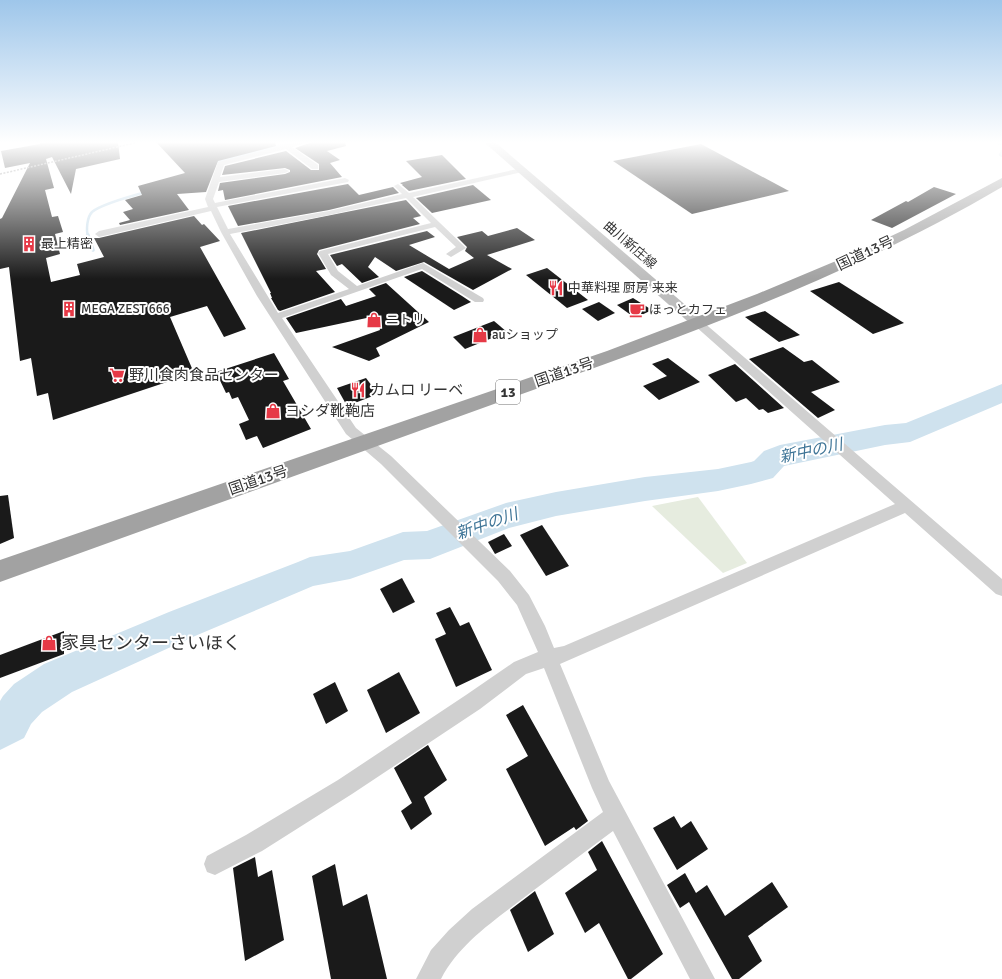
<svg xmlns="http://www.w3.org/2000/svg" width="1002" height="979" viewBox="0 0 1002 979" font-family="Signika,'Noto Sans JP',sans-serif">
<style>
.green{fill:#e6ecdf}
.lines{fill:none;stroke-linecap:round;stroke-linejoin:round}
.stream-far1{stroke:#cfe2ee;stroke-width:2.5}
.stream{stroke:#cfe2ee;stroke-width:3.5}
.river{fill:#cfe2ee;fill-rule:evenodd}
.building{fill:#1a1a1a}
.minor{fill:#d0d0d0;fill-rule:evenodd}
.secondary{fill:#bdbdbd;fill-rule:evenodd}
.trunk{fill:#a2a2a2;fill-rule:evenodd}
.rail{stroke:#888;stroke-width:1.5;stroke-dasharray:2 1.5;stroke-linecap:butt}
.labels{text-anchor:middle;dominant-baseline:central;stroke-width:4;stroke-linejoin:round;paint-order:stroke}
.far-poi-label{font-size:13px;fill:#333;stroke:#fff;text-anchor:start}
.far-street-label{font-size:13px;fill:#333;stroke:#fff}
.shield{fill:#fff;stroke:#707070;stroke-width:1}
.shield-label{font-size:14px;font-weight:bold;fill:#333}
.street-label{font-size:15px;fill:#333;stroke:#fff}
.poi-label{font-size:15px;fill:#333;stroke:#fff;text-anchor:start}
.water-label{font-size:16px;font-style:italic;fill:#3f7597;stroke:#fff}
.near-poi-label{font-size:18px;fill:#333;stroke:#fff;text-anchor:start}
</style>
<rect width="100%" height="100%" fill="#fff"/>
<polygon class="green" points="698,497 747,563 723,573 652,506"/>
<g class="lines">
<g class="stream-far1">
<polyline points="995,142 1002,144"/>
<polyline points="1002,151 1000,155 1002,156"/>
<polyline points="211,164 294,142"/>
<path d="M88,236c-2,-6 -1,-19 4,-24 8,-7 43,-17 54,-20"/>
</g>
<polyline class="stream" points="88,235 93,250"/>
<polygon class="river" points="1002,384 1002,403 910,442 885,445 784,466 773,478 751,484 718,491 645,501 556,516 509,528 430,559 404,560 350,579 313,586 195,636 72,692 42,712 31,724 24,738 0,750 0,701 3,696 14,684 44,664 169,612 298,562 310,557 350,551 403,532 427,531 506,503 556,492 645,477 718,469 751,462 754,461 764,451 780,445 885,425 906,423"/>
</g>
<g class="building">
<polygon points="41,142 42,143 50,142 118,142 120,159 76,169 71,194 52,157 46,159 54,188 45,190 52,217 58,216 63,232 55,234 60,254 46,258 51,282 80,275 77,264 104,257 94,238 99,238 194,216 202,225 204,224 220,241 200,247 246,329 224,337 207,306 170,317 194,373 53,420 48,393 37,396 31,358 20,361 9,267 0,269 0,219 2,218 30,163 5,168 1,151 40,144"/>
<polygon points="156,142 275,142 276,146 218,161 206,192 177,194 189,210 120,225 119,223 130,220 123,212 133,209 125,200 142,195 138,186 185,173"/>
<polygon points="313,142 345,142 346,146 327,151 340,160 330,163 342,177 225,200 223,190 218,191 220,183 285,174 290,172 290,170 285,168 222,175 225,166 286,151 311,170 319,170 319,164 295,148"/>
<polygon points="701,144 789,191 692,214 613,161"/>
<polygon points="442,155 466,179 409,191 402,185 403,185 400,183 422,177 406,161"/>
<polygon points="348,184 359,195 393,187 399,193 329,210 238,226 228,206"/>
<polygon points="473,185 491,200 432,213 416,198"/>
<polygon points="934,187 956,194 892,228 871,220 906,201 908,202"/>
<polygon points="406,200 421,216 413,218 420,224 319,250 317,254 326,269 316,271 335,292 280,311 278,310 271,298 272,298 270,293 271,293 241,233"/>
<polygon points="517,228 535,240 487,255 512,269 473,290 424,262 396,271 375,257 368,267 379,277 362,283 342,264 337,266 330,255 427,231 435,237 409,245 449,269 474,258 465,251 467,247 457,237 482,231 488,236"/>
<polygon points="547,268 588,300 567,308 526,275"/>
<polygon points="422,271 462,296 471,302 454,310 404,277"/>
<polygon points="839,282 904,323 873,334 810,291"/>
<polygon points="386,283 429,322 376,348 380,356 369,361 332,347 380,330 376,316 296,333 286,318 341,299 346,306 376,296 369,289"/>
<polygon points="633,298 652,310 635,318 617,305"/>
<polygon points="599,302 615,313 598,321 582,309"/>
<polygon points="765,311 800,335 779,342 745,317"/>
<polygon points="494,321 507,332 465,349 453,337"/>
<polygon points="783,347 804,362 812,360 840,382 811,392 835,410 818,418 749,359"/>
<polygon points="274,353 289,379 283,381 311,429 263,448 257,436 246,440 239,424 249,420 238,397 232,399 229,392 226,393 216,372"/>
<polygon points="668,358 700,382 659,400 643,386 667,376 652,364"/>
<polygon points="735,364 784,408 768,413 763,409 759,410 746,398 736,402 708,375"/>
<polygon points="366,378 378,394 347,406 337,388"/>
<polygon points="8,495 14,538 0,544 0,496"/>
<polygon points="542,525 569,566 546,576 520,535"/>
<polygon points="504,534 512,546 495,554 488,542"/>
<polygon points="402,578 415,602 393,613 380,589"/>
<polygon points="450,607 460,626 469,622 492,670 456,687 435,639 446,634 436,613"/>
<polygon points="64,631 64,654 0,678 0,655"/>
<polygon points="399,672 420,713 386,733 367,690"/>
<polygon points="335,682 348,711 326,724 313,694"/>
<polygon points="523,705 588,821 576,830 574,827 545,846 506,769 528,756 506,715"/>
<polygon points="428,745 447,780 424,797 432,814 411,830 401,811 412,803 394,768"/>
<polygon points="674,816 681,828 691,821 708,849 677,870 653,828"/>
<polygon points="602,841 663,954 631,979 628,979 599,923 585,933 565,893 597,870 588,852"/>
<polygon points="255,857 258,877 272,870 284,940 245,961 233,868"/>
<polygon points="335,864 343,906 367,894 387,979 331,979 312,876"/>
<polygon points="685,873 696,893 707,885 725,916 772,882 788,907 748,936 762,961 739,979 732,979 689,902 680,908 667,885"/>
<polygon points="535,891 554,934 528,952 510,910"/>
</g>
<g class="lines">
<path class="minor" d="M297,142h11l-16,5 26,18v4h-6l-26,-20 -62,16 -4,12 65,-8 4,2 -4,2 -66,9 -6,17 2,4 130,-25 4,2 -1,2 -131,25 11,22 101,-18 73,-17 -8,-8 4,-2 11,9 113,-25 4,2 -4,2 -109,25 53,51 -15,9 -5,-3 10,-7 -21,-20 -107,27 10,17 19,15 66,-23 60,35 1,2 -1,2h-8l-53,-33 -140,49 74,110 35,28 119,115 19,24 16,31 9,22 10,-2 331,-142 -201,-179 -1,-2 5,-3 4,1 300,258v17l-6,-2 -91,-81 -345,151 49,117 106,198h-25l-77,-148c-28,21 -55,41 -83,62 -32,25 -70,49 -89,86h-25l15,-29 18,-20 23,-21 131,-97 -11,-24 -48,-120 -18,6 -46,35 -128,85 -90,57 -47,24 -8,-3 -3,-8 3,-8 39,-21 92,-55 128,-85 48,-33 24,-10 -21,-47 -19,-24 -117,-117 -35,-30 -89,-138 -36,-64 -10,-21 -112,26 -4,-3 4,-3 109,-24 -3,-8 13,-37zM406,198l25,25 -111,28 -2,2 13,22 18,14 -71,24 -48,-79 99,-19z"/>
<polygon class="secondary" points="484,142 495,142 703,320 706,323 703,326 698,328 693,326"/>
<path class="trunk" d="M1002,178v9c-156,92 -327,152 -497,213 -168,61 -337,121 -505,182v-22l607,-209 150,-57 98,-41 49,-23z"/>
<polyline class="rail" points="0,174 139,142"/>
</g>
<linearGradient id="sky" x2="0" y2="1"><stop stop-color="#9ec6ea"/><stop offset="0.51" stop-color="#fff"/><stop offset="1" stop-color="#fff" stop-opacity="0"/></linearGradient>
<rect width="1002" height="279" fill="url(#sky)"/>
<defs>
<g id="building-bare" transform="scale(1.2)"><path d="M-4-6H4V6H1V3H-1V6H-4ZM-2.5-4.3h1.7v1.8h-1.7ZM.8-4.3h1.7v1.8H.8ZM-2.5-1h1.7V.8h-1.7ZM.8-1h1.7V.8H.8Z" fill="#e63946" stroke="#fff" stroke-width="2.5" paint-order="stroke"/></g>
<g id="restaurant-bare" transform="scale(1.2)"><path d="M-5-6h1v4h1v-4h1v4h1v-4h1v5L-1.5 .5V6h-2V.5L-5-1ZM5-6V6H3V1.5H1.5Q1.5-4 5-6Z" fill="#e63946" stroke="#fff" stroke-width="2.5" paint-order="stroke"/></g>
<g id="cafe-bare" transform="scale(1.2)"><path d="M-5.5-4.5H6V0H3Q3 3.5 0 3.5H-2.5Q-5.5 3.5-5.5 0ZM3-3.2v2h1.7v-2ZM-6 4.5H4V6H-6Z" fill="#e63946" stroke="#fff" stroke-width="2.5" paint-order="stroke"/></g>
<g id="shop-bare" transform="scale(1.2)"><path d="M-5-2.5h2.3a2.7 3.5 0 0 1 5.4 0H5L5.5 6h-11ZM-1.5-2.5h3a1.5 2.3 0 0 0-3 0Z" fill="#e63946" stroke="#fff" stroke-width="2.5" paint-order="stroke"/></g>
<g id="supermarket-bare" transform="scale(1.2)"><path d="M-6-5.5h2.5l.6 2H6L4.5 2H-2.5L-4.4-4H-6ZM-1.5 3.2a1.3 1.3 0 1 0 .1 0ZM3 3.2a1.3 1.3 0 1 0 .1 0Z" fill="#e63946" stroke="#fff" stroke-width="2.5" paint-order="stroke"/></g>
</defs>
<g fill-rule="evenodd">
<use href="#building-bare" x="29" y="244"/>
<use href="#restaurant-bare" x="556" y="288"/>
<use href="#building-bare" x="69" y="309"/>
<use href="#cafe-bare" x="637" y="310"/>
<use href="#shop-bare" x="374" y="320"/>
<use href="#shop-bare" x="480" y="335"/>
<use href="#supermarket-bare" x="117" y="375"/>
<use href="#restaurant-bare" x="358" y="390"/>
<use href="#shop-bare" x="273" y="411"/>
<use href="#shop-bare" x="49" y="643"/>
</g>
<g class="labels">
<g class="far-poi-label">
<text x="41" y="244">最上精密</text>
<text x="568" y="288">中華料理 厨房 来来</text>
<text x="81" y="309">MEGA ZEST 666</text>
<text x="649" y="310">ほっとカフェ</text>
<text x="386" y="320">ニトリ</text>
<text x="492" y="335">auショップ</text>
</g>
<g class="far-street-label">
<text transform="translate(630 245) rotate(41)">曲川新庄線</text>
</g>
<rect class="shield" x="496" y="380" width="24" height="24" rx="3"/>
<g class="shield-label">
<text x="508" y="392">13</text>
</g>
<g class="street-label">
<text transform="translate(865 253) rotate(-25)">国道13号</text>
<text transform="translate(564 372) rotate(-19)">国道13号</text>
<text transform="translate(258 480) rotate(-19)">国道13号</text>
</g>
<g class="poi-label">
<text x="129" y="375">野川食肉食品センター</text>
<text x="370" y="390">カムロ リーベ</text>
<text x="285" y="411">ヨシダ靴鞄店</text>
</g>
<g class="water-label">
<text transform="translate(811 451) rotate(-12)">新中の川</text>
<text transform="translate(487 524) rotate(-19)">新中の川</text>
</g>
<g class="near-poi-label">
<text x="61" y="643">家具センターさいほく</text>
</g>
</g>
</svg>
